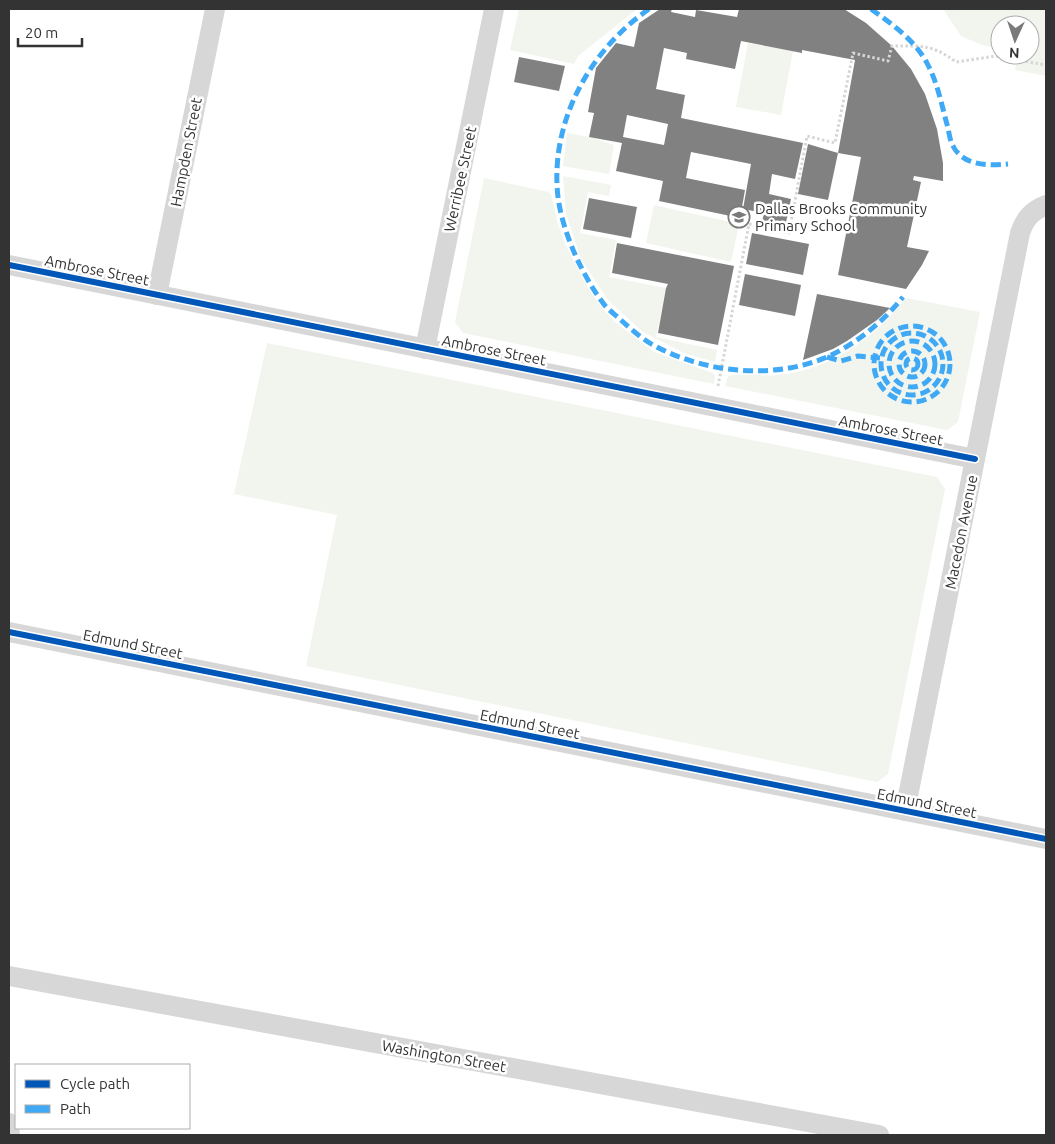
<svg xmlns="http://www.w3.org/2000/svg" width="1055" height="1144" viewBox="0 0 1055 1144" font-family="Ubuntu,sans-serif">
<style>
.green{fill:#f1f5ed}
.building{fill:#818181;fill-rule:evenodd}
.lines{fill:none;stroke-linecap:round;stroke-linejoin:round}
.path{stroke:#d6d6d6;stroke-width:3;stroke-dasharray:2.5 2.5;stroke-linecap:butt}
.minor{stroke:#d7d7d7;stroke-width:20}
.quiet{stroke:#3fa9f5;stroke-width:5;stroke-dasharray:10 5;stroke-linecap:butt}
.cycleway-casing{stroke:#fff;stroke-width:9}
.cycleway{stroke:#0057b8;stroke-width:6}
.labels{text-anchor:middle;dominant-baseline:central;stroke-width:5;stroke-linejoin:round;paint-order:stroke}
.street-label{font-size:15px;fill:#333;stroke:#fff}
.poi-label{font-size:15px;fill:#333;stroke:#fff;text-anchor:start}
</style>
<rect width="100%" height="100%" fill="#fff"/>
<g class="green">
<polygon points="519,9 637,9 578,56 574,64 510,50"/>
<polygon points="943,9 1046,9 1046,76 1015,70 1017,55 1030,55 1030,25 1000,25 1000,49 982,45 961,36"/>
<polygon points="748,43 793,51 781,115 736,107"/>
<polygon points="567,133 589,137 614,145 609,174 563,166"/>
<polygon points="563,176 611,185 609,196 588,192 580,233 616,240 609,277 666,288 656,337 717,350 715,362 686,354 643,332 608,300 581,259 566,214"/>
<polygon points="484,178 548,192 551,194 558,224 565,244 588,288 602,308 615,322 654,352 713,373 715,376 714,384 463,333 455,322"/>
<polygon points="654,205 739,224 731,262 646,243"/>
<path d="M906,298l74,14 -22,110 -11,8 -222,-44 3,-10c16,-3 34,1 50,-1 53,-5 96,-37 128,-77z"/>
<polygon points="267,343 937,477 945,489 888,774 877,782 306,666 337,515 234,494"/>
</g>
<g class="building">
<path d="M660,9h12l-1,3 24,5 1,-7 41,7 2,-8h105l22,14 26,23 19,23 14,25 12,35 6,34v18l-29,-5 -1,4 8,2 -14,65 22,4 -7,14 -16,24 -68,-14 23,-118 -23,-4 17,-93 -53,-10v3l-61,-12 -6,28 -49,-10 1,-6 -23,-5 -8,41 29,6 -4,23 122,25 -8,36 -23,-5 -3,20 22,5 -6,28 -23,-5 2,-9 -21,-4 8,-45 -60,-12 -5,26 59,12 -5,28 -81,-17 4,-20 -47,-10 6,-28 -33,-6 5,-24 -6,-1 8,-44 20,-25 18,4 5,-24zM627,115l41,9 -4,21 -41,-8z"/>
<polygon points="519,57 565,66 559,91 514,82"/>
<polygon points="808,144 838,153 828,200 798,194"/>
<polygon points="589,198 637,207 631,238 583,229"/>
<polygon points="752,233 809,244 803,275 746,264"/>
<polygon points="617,243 734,266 718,345 658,333 666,288 668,284 612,273"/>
<polygon points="745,274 801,285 795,316 739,305"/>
<polygon points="817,294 890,308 877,320 847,341 833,349 803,360"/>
</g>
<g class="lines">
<path class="path" d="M718,386l31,-162 40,9 18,-97 28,7 18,-90 35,8 4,-15c29,0 40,-2 64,16l40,-6 50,9"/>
<g class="minor">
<polyline points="9,265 975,459"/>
<polyline points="157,295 215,9"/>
<polyline points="425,349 494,9"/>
<polyline points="9,632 1046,839"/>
<path d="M905,811l115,-578c5,-15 12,-22 26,-28"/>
<polyline points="9,976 879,1135"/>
<polyline points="9,1123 10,1135"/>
</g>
<g class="quiet">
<path d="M649,9c-56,39 -95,105 -92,176 1,26 10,52 21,76 7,14 15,29 25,42 5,7 13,12 19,18 10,9 21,19 33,25 51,27 118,34 172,11 29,-13 56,-35 76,-60"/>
<path d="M871,9c21,15 45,32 57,56 10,19 14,42 20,63 1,5 2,13 5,18 10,20 36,20 55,18"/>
<circle cx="912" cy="364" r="38"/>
<circle cx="912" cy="364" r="31"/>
<circle cx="912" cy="364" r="23"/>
<circle cx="912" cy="364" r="13"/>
<polyline points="827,357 841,361 858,356 880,358"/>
<circle cx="912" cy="364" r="6"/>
</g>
<g class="cycleway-casing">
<g id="cycleway">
<polyline points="9,265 975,459"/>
<polyline points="9,632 1046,839"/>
</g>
</g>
<use href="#cycleway" class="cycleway"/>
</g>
<defs>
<g id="school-ring" transform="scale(1.125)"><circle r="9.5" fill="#fff" stroke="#7a7a7a" stroke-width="1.5"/><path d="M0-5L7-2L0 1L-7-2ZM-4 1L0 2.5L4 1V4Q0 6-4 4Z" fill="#7a7a7a"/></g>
</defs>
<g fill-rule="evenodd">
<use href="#school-ring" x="739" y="217"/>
</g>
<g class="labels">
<g class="street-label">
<text transform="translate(186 152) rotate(-79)">Hampden Street</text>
<text transform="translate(460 179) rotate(-78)">Werribee Street</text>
<text transform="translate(97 270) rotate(11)">Ambrose Street</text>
<text transform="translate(494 350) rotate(11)">Ambrose Street</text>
<text transform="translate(891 430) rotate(11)">Ambrose Street</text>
<text transform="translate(961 532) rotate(-79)">Macedon Avenue</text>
<text transform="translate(133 644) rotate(11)">Edmund Street</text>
<text transform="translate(530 724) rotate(11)">Edmund Street</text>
<text transform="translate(927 803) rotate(11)">Edmund Street</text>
<text transform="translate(444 1056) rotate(10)">Washington Street</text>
</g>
<g class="poi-label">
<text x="755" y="208">Dallas Brooks Community<tspan x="755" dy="17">Primary School</tspan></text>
</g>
</g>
<rect width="1055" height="1144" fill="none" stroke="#333333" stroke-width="20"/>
<rect x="15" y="1064" width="175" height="65" fill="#ffffff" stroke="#adadad"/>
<rect x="25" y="1080" width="25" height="8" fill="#0057b8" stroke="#adadad"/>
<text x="60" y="1089" font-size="15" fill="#333333">Cycle path</text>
<rect x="25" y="1105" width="25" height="8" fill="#3fa9f5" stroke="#adadad"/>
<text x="60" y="1114" font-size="15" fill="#333333">Path</text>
<g transform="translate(1015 40) rotate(183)"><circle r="24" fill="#ffffff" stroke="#adadad"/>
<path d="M0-4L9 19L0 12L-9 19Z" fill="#7a7a7a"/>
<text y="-8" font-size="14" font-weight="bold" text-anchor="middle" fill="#333333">N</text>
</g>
<path d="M18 38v8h64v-8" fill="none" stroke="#333333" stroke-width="2.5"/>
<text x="25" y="38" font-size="15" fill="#333333" stroke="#ffffff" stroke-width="4" paint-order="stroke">20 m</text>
</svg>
